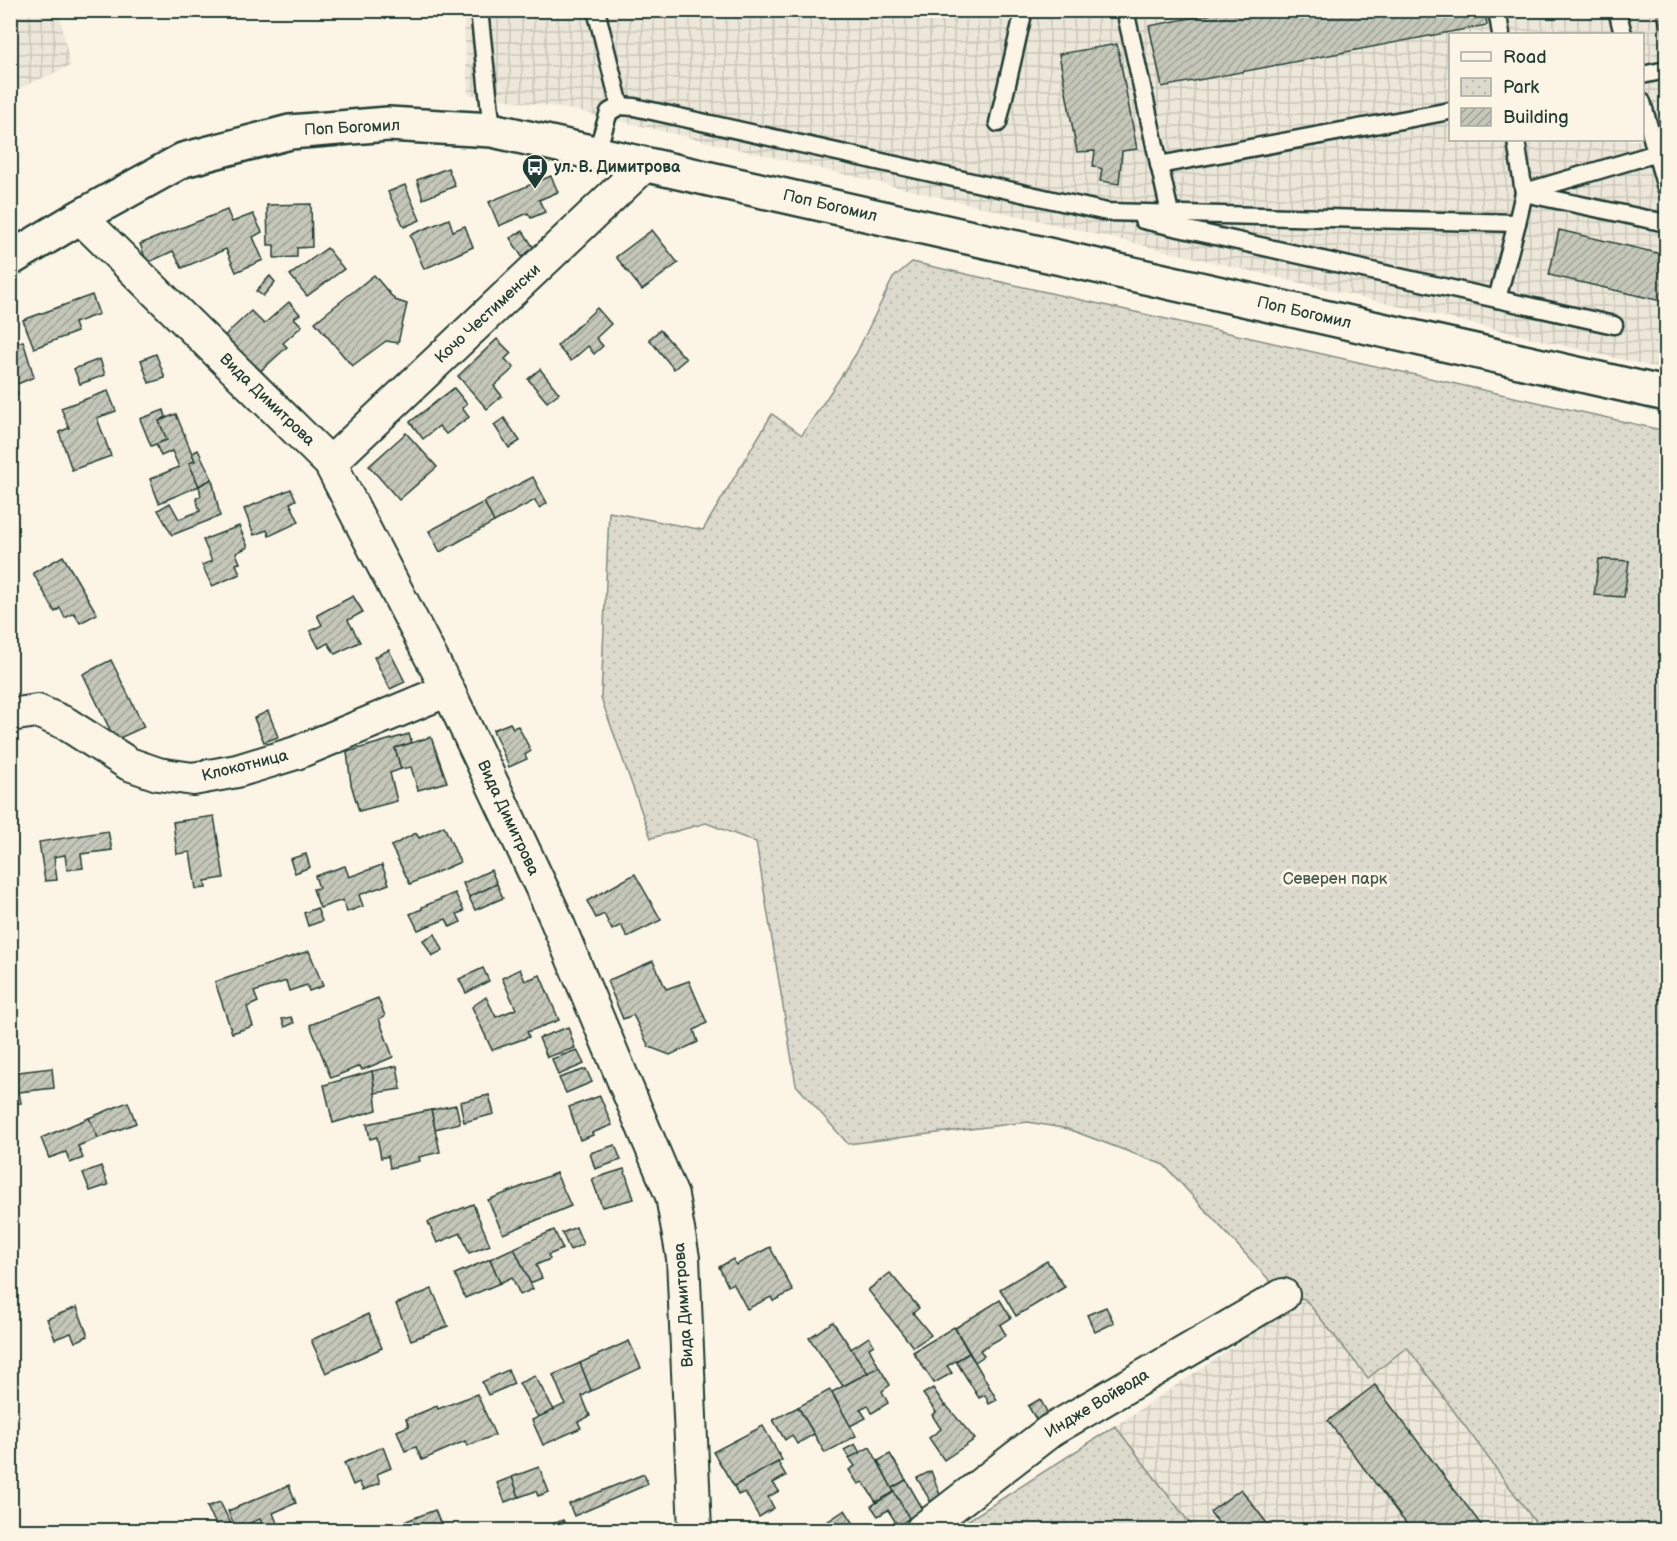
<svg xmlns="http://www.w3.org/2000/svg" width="1677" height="1541" viewBox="0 0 1677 1541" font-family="'Balsamiq Sans',sans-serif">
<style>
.industrial{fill:url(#industrial-grid);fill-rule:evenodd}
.park{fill:url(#park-dots);stroke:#7e8c80;stroke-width:1.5}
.building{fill:url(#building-hatch);stroke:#1f3d34;stroke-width:1.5}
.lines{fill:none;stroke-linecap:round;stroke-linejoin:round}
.lane-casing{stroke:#1f3d34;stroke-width:21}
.street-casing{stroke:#1f3d34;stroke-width:36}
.secondary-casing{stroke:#1f3d34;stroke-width:38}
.lane{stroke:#fcf5e5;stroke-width:16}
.street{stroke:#fcf5e5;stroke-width:32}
.secondary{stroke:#fcf5e5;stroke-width:33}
.labels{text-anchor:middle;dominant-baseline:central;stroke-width:6;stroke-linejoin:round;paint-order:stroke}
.street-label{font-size:16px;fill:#1f3d34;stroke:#fcf5e5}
.poi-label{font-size:16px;font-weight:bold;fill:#1f3d34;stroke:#fcf5e5;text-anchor:start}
.park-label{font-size:16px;fill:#455c52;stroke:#fcf5e5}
</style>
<defs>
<pattern id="industrial-grid" width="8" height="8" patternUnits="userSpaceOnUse" patternTransform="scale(1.5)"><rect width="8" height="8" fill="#ece7d8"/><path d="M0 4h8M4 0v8" fill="none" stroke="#cac7ba"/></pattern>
<pattern id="park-dots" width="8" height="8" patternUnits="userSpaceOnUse" patternTransform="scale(1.5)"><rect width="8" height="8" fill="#dcdacc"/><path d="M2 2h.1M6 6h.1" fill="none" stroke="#bcbcb0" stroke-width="1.8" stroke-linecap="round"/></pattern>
<pattern id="building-hatch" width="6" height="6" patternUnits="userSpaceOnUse" patternTransform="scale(1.5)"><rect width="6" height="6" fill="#c5c7b9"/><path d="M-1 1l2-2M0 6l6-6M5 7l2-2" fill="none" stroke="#9fa397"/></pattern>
</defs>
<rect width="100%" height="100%" fill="#fcf5e5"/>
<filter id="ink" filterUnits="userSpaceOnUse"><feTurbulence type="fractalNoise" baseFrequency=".0167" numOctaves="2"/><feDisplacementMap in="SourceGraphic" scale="12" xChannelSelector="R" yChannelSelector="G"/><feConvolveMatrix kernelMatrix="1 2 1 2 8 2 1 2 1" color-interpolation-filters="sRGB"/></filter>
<g filter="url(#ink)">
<g class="industrial">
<polygon points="11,10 59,11 70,66 11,92"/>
<path d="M463,11h1203v359l-1092,-260 -106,-16zM1450,34h192v106h-192z"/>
<polygon points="1305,1299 1368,1377 1406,1347 1541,1530 1195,1530 1115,1426"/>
</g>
<g class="park">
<polygon points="912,262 1666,431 1666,1530 1541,1530 1407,1347 1368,1378 1305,1299 1283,1295 1164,1165 1068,1129 1028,1122 848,1144 796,1085 756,842 706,823 651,838 601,698 609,512 703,530 772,414 802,435 856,354 893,278"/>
<polygon points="1115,1426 1195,1530 953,1530"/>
</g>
<g class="building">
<polygon points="1232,10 1485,10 1487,25 1162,87 1149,26"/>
<polygon points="1656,10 1666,10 1666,41 1663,27 1660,27"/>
<polygon points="1117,44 1137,149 1122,151 1119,184 1100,181 1102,169 1093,166 1095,151 1077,152 1059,54"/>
<polygon points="448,168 455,186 423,199 417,180"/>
<polygon points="551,176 558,192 539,200 545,212 531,218 528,213 499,226 489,202"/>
<polygon points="405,185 420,220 404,227 388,192"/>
<polygon points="311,204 312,247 297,248 297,257 274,258 274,245 268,245 267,205"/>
<polygon points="227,210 232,222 253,214 262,232 253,237 263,260 236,272 226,249 182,268 173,251 147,263 140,244"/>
<polygon points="449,219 453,231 465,226 473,247 424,269 410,235"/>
<polygon points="652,230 678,263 642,290 616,257"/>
<polygon points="1559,230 1666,255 1666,302 1549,275"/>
<polygon points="523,231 537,253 526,263 510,238"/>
<polygon points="327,248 344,269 307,296 290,275"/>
<polygon points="374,275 395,300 407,304 398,343 386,341 352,366 315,322"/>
<polygon points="270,276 275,282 263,296 256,291"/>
<polygon points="92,295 99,314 74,323 77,332 34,348 23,320"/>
<polygon points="289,302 300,314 294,318 302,326 283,343 287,347 254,377 217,343 251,311 264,324"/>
<polygon points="597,308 611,324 596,338 603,346 594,354 588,346 571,361 557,346"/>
<polygon points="660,330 686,359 674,369 649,339"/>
<polygon points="497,339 511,353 505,359 514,368 494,386 502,396 487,409 458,376"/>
<polygon points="23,341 34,377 15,385 10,375 10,345"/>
<polygon points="156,354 165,378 149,383 141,360"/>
<polygon points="100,359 105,375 80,384 74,369"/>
<polygon points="540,369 559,393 547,402 528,379"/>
<polygon points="10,377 18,394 10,397"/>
<polygon points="454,388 467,404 462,408 469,417 446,434 439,426 423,439 410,422"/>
<polygon points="108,391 116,411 97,418 111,456 72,470 59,432 69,428 61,408"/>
<polygon points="164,410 166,417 159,421 167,440 151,446 140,419"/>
<polygon points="176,414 195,461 189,463 199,486 159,503 150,479 179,467 172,451 161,456 156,444 167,440 159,421"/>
<polygon points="504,418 520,441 509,448 494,425"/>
<polygon points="406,433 437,467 399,500 369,466"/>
<polygon points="198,450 212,479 199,486 189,463 195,461 192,453"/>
<polygon points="533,477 547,503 539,508 535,500 494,522 484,502"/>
<polygon points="212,479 220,516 172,535 158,510 170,503 179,519 200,511 196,498 201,496 199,486"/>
<polygon points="291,489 296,500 290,503 299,522 269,536 267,530 254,535 244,509"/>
<polygon points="484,502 494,522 440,552 429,531"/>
<polygon points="239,526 248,547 236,553 240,563 236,564 240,574 212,586 202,565 212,561 203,540"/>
<polygon points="63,556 97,614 80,623 74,613 65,618 60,608 55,612 33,573"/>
<polygon points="1599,559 1629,561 1624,597 1594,595"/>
<polygon points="353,596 363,612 348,620 360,642 335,654 328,643 319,648 310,631 322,625 317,615"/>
<polygon points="389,650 405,682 390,689 374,657"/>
<polygon points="111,660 144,727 115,740 83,674"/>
<polygon points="268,711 278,737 264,742 254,718"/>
<polygon points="510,723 513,728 518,726 531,751 525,755 527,759 509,767 493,730"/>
<polygon points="409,734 412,743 395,748 401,769 390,773 397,801 359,811 351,784 347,752"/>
<polygon points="431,737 447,782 418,790 411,767 401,769 395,748"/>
<polygon points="214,816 224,878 205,881 206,888 196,889 190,852 177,854 173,822"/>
<polygon points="444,826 460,862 410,884 391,846 416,833 419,838"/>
<polygon points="108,831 112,850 81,854 83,868 67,870 65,855 54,857 57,880 45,881 39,842"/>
<polygon points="306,854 310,867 295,873 290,859"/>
<polygon points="382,865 389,884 359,895 363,906 347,912 343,900 320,908 313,889 319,888 315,876 345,866 349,877"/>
<polygon points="491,870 497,884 469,897 463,883"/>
<polygon points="635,874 661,920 627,937 621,925 612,930 604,914 596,918 587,901"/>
<polygon points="497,884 503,898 475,910 469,897"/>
<polygon points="455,893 464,911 457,914 461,922 450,927 446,919 418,930 410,914 422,909 422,907"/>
<polygon points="317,908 322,921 308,926 304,913"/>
<polygon points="435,934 443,950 432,956 423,940"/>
<polygon points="309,951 323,986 309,991 307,985 289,991 286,981 254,992 258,1002 247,1007 253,1026 232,1033 215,982"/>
<polygon points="653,961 666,989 689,981 707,1023 694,1030 698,1042 670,1055 649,1047 633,1015 623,1019 607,981"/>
<polygon points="483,968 489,981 466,993 459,979"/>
<polygon points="520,969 525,981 540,975 559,1020 527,1032 529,1037 492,1050 472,1007 486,997 496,1017 516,1009 502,978"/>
<polygon points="378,998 385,1016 379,1019 393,1057 362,1070 360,1066 331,1078 310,1025"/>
<polygon points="291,1017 294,1023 285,1027 282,1019"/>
<polygon points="568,1027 575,1048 547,1057 539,1038"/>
<polygon points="577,1050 584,1064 558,1075 552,1059"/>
<polygon points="397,1066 401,1089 375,1093 372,1071"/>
<polygon points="52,1068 54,1088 19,1092 21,1103 10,1104 10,1073"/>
<polygon points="586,1069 592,1082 566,1093 559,1078"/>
<polygon points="372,1071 377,1110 333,1123 324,1085"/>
<polygon points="489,1095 494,1114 464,1122 460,1102"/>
<polygon points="600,1096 612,1125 592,1133 593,1135 580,1140 569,1107"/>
<polygon points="128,1102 136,1123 98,1138 89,1118"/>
<polygon points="456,1105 460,1123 435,1129 431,1110"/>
<polygon points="431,1110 440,1152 419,1157 420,1161 390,1168 388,1156 381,1158 377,1137 370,1139 367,1124"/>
<polygon points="89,1118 98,1138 78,1146 83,1158 70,1163 66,1152 49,1158 41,1138"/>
<polygon points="615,1145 621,1160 595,1169 590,1153"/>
<polygon points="101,1166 108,1185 90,1191 83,1173"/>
<polygon points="624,1169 634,1199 602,1207 592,1179"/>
<polygon points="556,1173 571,1206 503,1234 488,1200"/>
<polygon points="473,1204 490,1245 469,1253 461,1233 437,1243 428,1222"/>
<polygon points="576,1227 583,1244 570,1250 562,1233"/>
<polygon points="554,1230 563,1249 548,1255 550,1259 536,1265 542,1278 530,1283 514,1248"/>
<polygon points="770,1247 793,1291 773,1301 771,1297 747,1309 733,1283 728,1286 719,1267 733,1259 736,1265"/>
<polygon points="514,1248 533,1289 520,1295 512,1277 500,1283 490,1259"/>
<polygon points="490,1259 500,1283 465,1298 455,1274"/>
<polygon points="1047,1261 1065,1287 1016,1316 1000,1289"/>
<polygon points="890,1273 919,1308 913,1313 931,1335 913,1347 868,1290"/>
<polygon points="432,1289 448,1326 411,1340 396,1304"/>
<polygon points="1000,1300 1011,1318 1000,1325 1006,1335 980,1350 984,1356 975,1362 955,1328"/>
<polygon points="77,1307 88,1336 75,1342 71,1333 55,1339 47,1319"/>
<polygon points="1106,1307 1114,1323 1095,1332 1087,1315"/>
<polygon points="368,1314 382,1348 326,1373 311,1340"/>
<polygon points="833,1322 868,1373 843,1386 809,1338"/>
<polygon points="954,1327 969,1353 947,1366 952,1373 934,1383 913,1352"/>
<polygon points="869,1337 874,1345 869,1348 879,1367 868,1373 851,1349"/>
<polygon points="629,1341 641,1368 591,1391 580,1363"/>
<polygon points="969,1353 975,1362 997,1400 989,1404 985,1395 979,1398 956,1361"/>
<polygon points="580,1363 591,1391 582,1396 590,1416 578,1422 581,1428 543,1445 532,1420 565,1404 553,1375"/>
<polygon points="879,1367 890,1385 882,1391 888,1403 872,1413 868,1405 860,1409 866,1418 850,1426 832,1392"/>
<polygon points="508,1370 514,1384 488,1395 482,1382"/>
<polygon points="535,1376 554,1410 538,1417 519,1383"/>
<polygon points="1375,1385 1485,1530 1411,1530 1328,1421"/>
<polygon points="933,1388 945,1406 946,1405 975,1439 944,1460 929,1438 941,1429 932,1415 936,1412 923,1394"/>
<polygon points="830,1390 856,1436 825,1453 798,1407"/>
<polygon points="477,1394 495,1435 467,1446 465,1441 422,1460 416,1447 405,1451 397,1431 409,1426 406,1419 437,1406 438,1409"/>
<polygon points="1040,1399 1053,1423 1042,1429 1028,1406"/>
<polygon points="798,1407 814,1434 797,1444 792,1435 785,1440 773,1420"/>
<polygon points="763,1426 782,1460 734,1486 713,1452"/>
<polygon points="855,1444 860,1453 849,1458 844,1450"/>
<polygon points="383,1447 391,1468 377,1474 380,1483 363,1490 359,1482 353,1485 344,1463"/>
<polygon points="870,1447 894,1492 876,1502 863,1482 858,1484 849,1470 855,1466 849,1458"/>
<polygon points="890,1454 906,1480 892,1488 878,1461"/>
<polygon points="778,1462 786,1476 773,1483 779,1491 768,1497 774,1508 759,1517 745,1492 738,1495 734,1486"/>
<polygon points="539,1467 549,1492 538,1496 536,1491 519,1497 512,1477"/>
<polygon points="931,1471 942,1500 932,1504 917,1478"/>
<polygon points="644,1474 648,1484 574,1516 569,1504"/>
<polygon points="512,1477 519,1497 505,1502 497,1483"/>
<polygon points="906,1480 928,1518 914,1527 892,1488"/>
<polygon points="289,1485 296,1503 273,1513 277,1523 264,1529 260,1519 236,1529 228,1511"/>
<polygon points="1241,1489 1272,1530 1224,1530 1210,1512"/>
<polygon points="894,1492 909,1518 898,1526 888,1510 878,1516 871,1506"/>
<polygon points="220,1502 234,1530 219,1530 207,1507"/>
<polygon points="435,1510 443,1530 383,1530"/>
<polygon points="845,1510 858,1530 833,1530 827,1522"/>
<polygon points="563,1520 568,1530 539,1530"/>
</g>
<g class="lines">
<g class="lane-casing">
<g id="lane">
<polyline points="479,10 492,130"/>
<polyline points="596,10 620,106"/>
<polyline points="1125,10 1170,213"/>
<polyline points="1497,10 1501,34"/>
<polyline points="1617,10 1623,34"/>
<polyline points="1642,75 1666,70"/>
<polyline points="1642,102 1666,188"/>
<polyline points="998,123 1024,10"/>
<polyline points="596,154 609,112 620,106 634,107 1107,212 1517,223 1524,193 1516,140"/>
<polyline points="1159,165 1450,111"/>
<polyline points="1525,192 1657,153"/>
<polyline points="1524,193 1666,223"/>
<polyline points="1143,220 1614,325"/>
<polyline points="1497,299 1517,223"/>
</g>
</g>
<g class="street-casing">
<g id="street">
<polyline points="80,217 330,463 448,690 553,912 672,1196 683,1258 695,1530"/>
<polyline points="330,463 645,165"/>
<polyline points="10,715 37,711 65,723 129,764 158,774 193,779 237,771 296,753 448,690"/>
<polyline points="922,1530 1050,1431 1283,1295"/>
</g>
</g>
<g class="secondary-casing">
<polyline id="secondary" points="10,259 80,217 183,160 290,132 388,124 492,130 1666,394"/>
</g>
<use href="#lane" class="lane"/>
<use href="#street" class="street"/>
<use href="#secondary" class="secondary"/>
</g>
</g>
<defs>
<g id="bus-pin" transform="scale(1.35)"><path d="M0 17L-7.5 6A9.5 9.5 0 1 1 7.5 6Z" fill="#1f3d34" stroke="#fcf5e5"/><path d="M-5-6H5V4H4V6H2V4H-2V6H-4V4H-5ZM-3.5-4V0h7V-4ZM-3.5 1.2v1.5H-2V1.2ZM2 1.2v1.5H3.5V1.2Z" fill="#fff"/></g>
</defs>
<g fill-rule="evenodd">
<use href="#bus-pin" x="535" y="167"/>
</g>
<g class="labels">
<g class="street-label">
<text transform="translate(352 128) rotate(-3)">Поп Богомил</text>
<text transform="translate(830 206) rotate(13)">Поп Богомил</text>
<text transform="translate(1304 313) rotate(13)">Поп Богомил</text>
<text transform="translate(488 314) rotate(-43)">Кочо Честименски</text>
<text transform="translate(267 400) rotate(44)">Вида Димитрова</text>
<text transform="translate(245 766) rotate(-14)">Клокотница</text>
<text transform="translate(508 818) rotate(65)">Вида Димитрова</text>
<text transform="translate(684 1305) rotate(-94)">Вида Димитрова</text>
<text transform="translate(1097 1404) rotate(-31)">Индже Войвода</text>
</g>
<g class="poi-label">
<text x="554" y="167">ул. В. Димитрова</text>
</g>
<g class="park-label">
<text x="1335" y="879">Северен парк</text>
</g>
</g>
<rect width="1677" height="1541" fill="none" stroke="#fcf5e5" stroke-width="36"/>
<rect x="18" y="18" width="1641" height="1505" fill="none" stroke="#1f3d34" stroke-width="2" filter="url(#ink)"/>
<rect x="1449" y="33" width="195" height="108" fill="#fcf5e5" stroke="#a4ab9e" stroke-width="1.5"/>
<rect x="1461" y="52" width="30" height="9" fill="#fcf5e5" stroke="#a4ab9e" stroke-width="1.5"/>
<text x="1503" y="63" font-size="18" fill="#1f3d34">Road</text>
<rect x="1461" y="78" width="30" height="18" fill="url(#park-dots)" stroke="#a4ab9e" stroke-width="1.5"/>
<text x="1503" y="93" font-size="18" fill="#1f3d34">Park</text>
<rect x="1461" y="108" width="30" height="18" fill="url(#building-hatch)" stroke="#a4ab9e" stroke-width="1.5"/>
<text x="1503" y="123" font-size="18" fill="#1f3d34">Building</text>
</svg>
